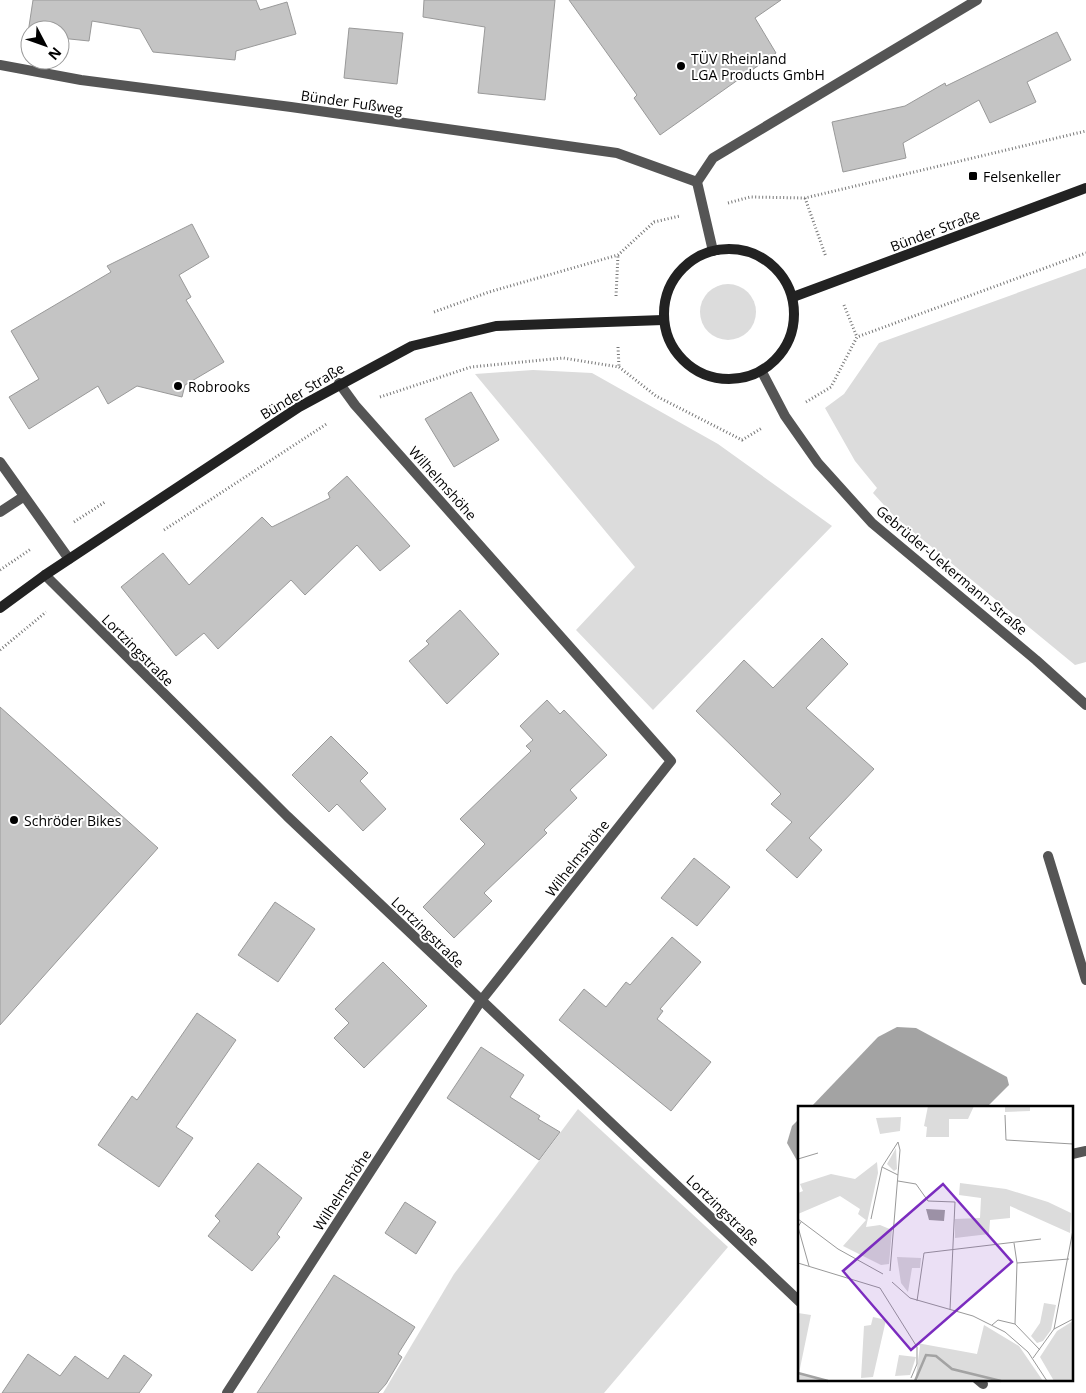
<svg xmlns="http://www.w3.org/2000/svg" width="1086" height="1393" viewBox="0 0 1086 1393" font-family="'Open Sans',sans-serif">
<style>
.green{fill:#dcdcdc}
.water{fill:#a3a3a3}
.building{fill:#c4c4c4;stroke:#999}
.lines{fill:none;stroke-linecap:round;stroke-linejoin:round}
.path{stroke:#777;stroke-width:3;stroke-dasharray:1 2.5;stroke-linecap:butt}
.lane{stroke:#555;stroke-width:10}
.street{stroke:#555;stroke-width:10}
.secondary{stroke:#222;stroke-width:10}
.poi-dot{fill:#000;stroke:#fff;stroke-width:2}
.labels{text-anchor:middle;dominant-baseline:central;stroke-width:4;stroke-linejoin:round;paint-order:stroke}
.poi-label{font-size:14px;fill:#000;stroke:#fff;text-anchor:start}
.street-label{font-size:14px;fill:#000;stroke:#fff}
.inset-river{fill:none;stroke:#a3a3a3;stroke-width:2.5}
.inset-road{fill:none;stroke:#999;stroke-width:1}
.view{fill:#7b2cbf;fill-opacity:0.15;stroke:#7b2cbf;stroke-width:2.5}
.inset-edge{fill:none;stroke:#000;stroke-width:2.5}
</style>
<rect width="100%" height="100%" fill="#fff"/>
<g class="green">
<polygon points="1086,268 1086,662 1075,665 894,516 873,493 877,488 855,461 825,408 844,394 879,343"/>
<circle cx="728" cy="312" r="28"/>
<polygon points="533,370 592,373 718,444 832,526 653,710 576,630 635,567 475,374"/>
<polygon points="578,1109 728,1247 604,1393 383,1393 454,1274"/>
</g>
<g class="water">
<polygon points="897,1027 916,1028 1007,1077 1009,1085 987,1107 811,1107 878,1037"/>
<polygon points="800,1118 800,1166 787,1143 792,1126"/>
</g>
<g class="building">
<polygon points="33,0 256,0 260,10 287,2 296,34 236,51 235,60 153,52 140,29 92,21 89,41 60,38 60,30 30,30 30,34 28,33"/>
<polygon points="424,0 555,0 545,100 478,93 485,27 423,17"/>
<polygon points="569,0 781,0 755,18 776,53 660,135 634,98 637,95"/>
<polygon points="349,28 403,33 397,84 344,78"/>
<polygon points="1057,32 1071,60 1027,82 1036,102 990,123 979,100 903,143 906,158 843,172 832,122 905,106 945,83 946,86"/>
<polygon points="192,224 209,257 179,275 191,297 186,300 224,362 185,385 182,397 137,386 108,404 98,386 29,429 9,397 39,379 11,331 111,272 107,266"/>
<polygon points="471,392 499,440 454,467 425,419"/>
<polygon points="347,476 410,546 380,571 357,545 305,595 291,580 218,649 204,633 176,656 121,587 163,553 189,585 262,517 272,527 330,498 328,493"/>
<polygon points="460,610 499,654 447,704 409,661 429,644 426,641"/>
<polygon points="822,638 848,664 806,708 874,769 809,838 822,850 797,878 766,850 792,822 771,804 781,794 696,711 744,660 773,688"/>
<polygon points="547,700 560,714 564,710 607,755 570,790 577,798 544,830 547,833 484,893 492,901 454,938 423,907 485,844 460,819 531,751 526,746 533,740 520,726"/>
<polygon points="0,707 158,848 0,1025"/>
<polygon points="331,736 368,773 360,781 386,809 363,831 337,804 329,812 292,775"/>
<polygon points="694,858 730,887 697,926 661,898"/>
<polygon points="275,902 315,929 278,982 238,955"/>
<polygon points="672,937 701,962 660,1009 663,1011 657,1019 711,1062 671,1111 559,1020 584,989 606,1007 626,982 630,985"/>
<polygon points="383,962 427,1006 364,1068 334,1038 349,1023 335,1009"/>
<polygon points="197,1013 236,1040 176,1127 193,1138 159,1187 98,1145 132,1096 137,1100"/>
<polygon points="481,1047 524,1075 510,1097 540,1116 538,1119 560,1132 539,1160 447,1098"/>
<polygon points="258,1163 302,1198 277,1234 280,1237 252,1271 208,1236 220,1221 215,1216"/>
<polygon points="405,1202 436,1222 416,1254 385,1233"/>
<polygon points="334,1275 415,1327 398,1354 402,1357 386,1384 378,1393 257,1393"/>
<polygon points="28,1354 60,1376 75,1356 108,1379 124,1355 152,1375 139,1393 2,1393"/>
</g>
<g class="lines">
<g class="path">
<polyline points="805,198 826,257"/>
<polyline points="728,203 750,197 805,198 1086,131"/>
<polyline points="616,296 618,255"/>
<polyline points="844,305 857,337"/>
<polyline points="434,312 489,292 618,255 654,222 680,216"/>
<polyline points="618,347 619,367"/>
<polyline points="380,397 471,367 563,358 619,367 656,396 742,440 762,428"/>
<polyline points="806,402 831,387 857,337 1086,253"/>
<polyline points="74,522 105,502"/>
<polyline points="164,530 328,423"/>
<polyline points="0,570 31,549"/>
<polyline points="0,650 46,612"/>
</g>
<g class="lane">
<polyline points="0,462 69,559"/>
<polyline points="0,512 23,497"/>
<polyline points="1048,856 1086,980"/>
<polyline points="977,1379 983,1384"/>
</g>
<g class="street">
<polyline points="0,65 81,80 291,107 617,153 697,182"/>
<polyline points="713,251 697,182 713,158 977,0"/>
<polyline points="762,372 785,416 818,463 872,523 1036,660 1086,705"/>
<polyline points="45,575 287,816 800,1302"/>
<polyline points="1072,1154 1086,1151"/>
<polyline points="227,1393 480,1002 671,761 355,405 339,383"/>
</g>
<g class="secondary">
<circle cx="729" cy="314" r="65"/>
<polyline points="793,297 1086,188"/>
<polyline points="0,608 45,575 299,407 412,346 496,326 663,320"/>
</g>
</g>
<g class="poi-dot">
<circle cx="681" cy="66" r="5"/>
<rect x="968" y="171" width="10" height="10" rx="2.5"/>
<circle cx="178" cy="386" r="5"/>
<circle cx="14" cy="820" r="5"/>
</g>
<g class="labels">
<g class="poi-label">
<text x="691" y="58">TÜV Rheinland<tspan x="691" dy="16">LGA Products GmbH</tspan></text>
<text x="983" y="176">Felsenkeller</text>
<text x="188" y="386">Robrooks</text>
<text x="24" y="820">Schröder Bikes</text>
</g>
<g class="street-label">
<text transform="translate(352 102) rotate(8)">Bünder Fußweg</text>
<text transform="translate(935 230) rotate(-21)">Bünder Straße</text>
<text transform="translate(302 391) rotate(-31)">Bünder Straße</text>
<text transform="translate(443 483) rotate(48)">Wilhelmshöhe</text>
<text transform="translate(952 570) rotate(40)">Gebrüder-Uekermann-Straße</text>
<text transform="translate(138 650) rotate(45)">Lortzingstraße</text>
<text transform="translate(577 858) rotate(-52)">Wilhelmshöhe</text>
<text transform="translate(428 932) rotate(44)">Lortzingstraße</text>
<text transform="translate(342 1190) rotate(-57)">Wilhelmshöhe</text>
<text transform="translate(723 1210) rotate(44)">Lortzingstraße</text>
</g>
</g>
<g transform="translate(798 1106)">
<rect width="275" height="275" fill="#fff"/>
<path d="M130,0h46l-6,13h-19v18h-23l1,-10 -3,-1zM207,0h25v5l-25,1zM103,11l-1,14 -20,3 -4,-16zM98,42l1,21 -3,2 -7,-7zM79,56l1,11 -12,54 14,-2 12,5 -3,34 -8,1 -38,-19 23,-26 -8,-6 2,-5 -20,-13 -42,18v-21l5,-2 -3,-7 31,-10 24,5zM162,77l46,6 42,13 23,11 -1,20 -60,-27v12l-20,2 -1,14 -34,4v-19l25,-1 1,-20 -22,-3zM99,151l24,1 -1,10h-8l-4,24 -7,-9zM246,197l12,2 -5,25 -8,11 -6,2 -6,-7 9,-13zM0,207l13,2 -12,58 28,8h-29zM75,211l13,3 -13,57 -12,1 3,-52 7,-1zM275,215v60h-19l-14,-24 17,-26zM186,219l35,21 24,35h-125l-2,-6 4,-29 -3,-3 60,11zM101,249l17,2 -6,18 -15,1z" fill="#dcdcdc"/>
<path d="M128,103l19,1 -1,11 -15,-1z" fill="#a3a3a3"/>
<path class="inset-river" d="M0,267l30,8M117,275l11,-26 10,1 16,13 49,12"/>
<path class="inset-road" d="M207,9l1,25 67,4M0,53l20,-6M84,61l16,8M100,75l18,3 12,17 27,1 -5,108M0,113l40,30 45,25M73,113l11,-52 16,-25M3,116l-3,5 11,39M216,137l3,20 -2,61M0,157l82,25M219,157l52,-4M92,165l10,-121 -2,-8M94,176l18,16 63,18 32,16 23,20 19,29M82,182l37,59v17l-6,14M119,195l7,-48 117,-14M194,219l6,-5 17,4 25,26M256,223l19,-10M235,252l21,-29 19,-99"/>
<path class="view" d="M145,78l69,78 -101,88 -68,-79z"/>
<rect width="275" height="275" class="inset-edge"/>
</g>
<g transform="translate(45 45) rotate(131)"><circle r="24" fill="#ffffff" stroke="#999999"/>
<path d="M0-4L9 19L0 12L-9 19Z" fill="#000000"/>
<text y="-8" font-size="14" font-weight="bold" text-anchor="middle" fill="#000000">N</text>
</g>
</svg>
